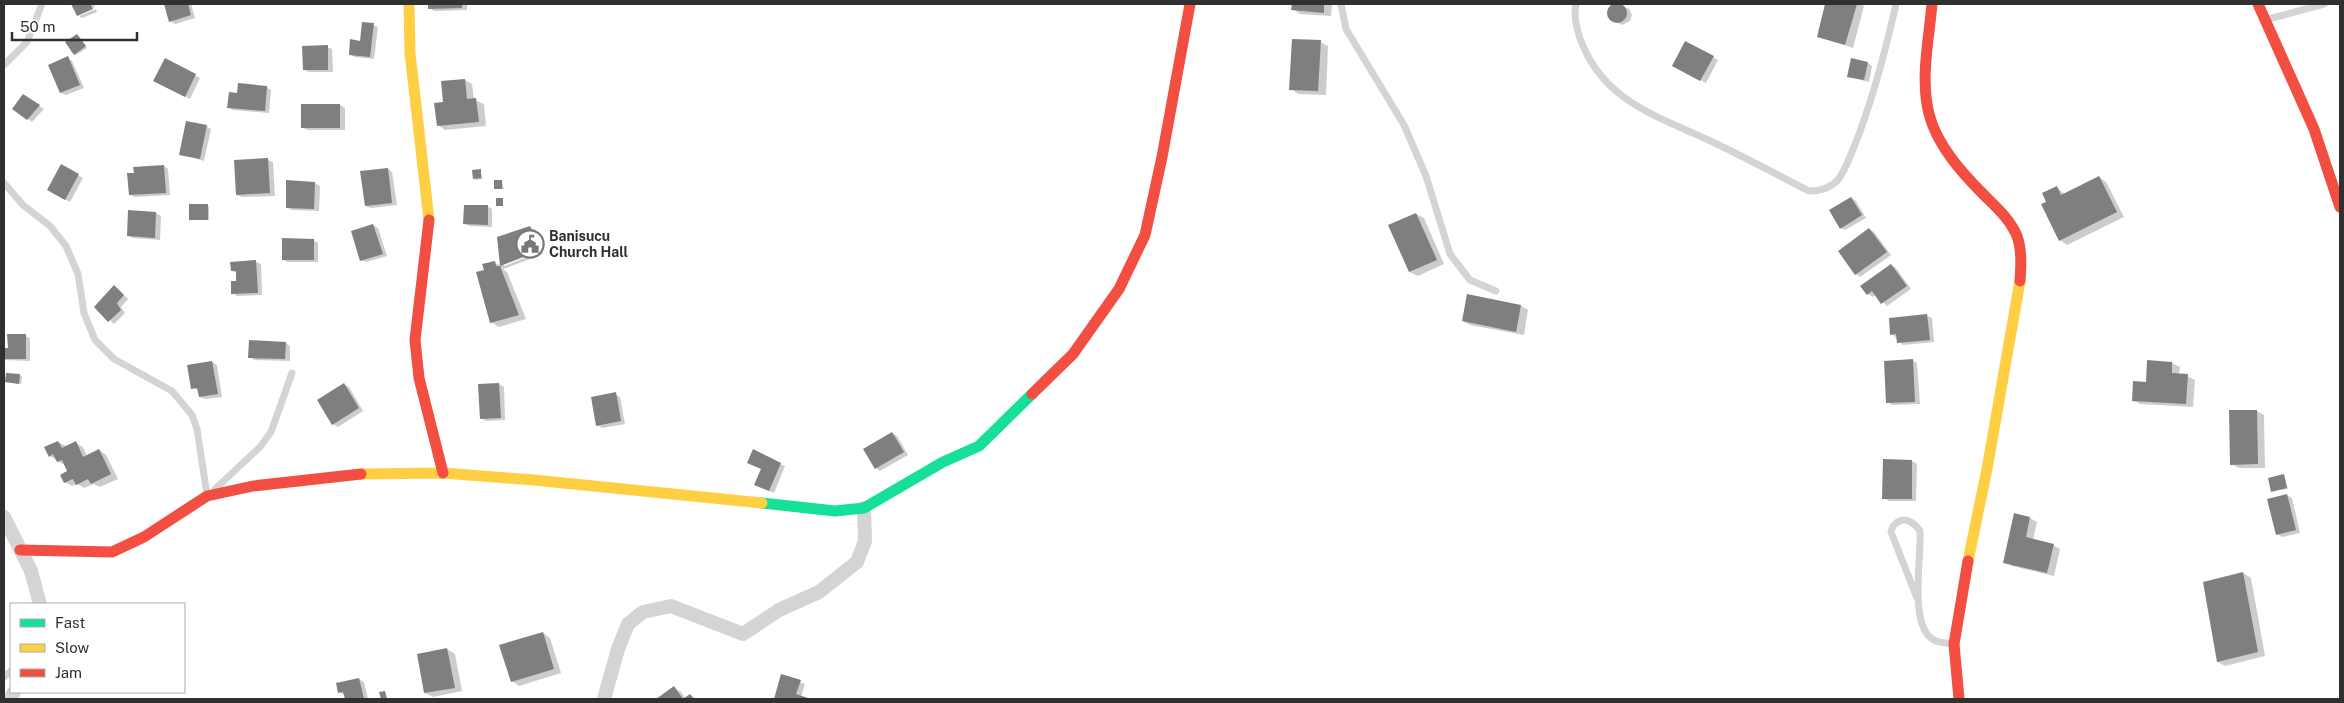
<svg xmlns="http://www.w3.org/2000/svg" width="2344" height="703" viewBox="0 0 2344 703" font-family="'Public Sans',sans-serif">
<style>
.shadow{fill:#0003}
.building{fill:#7f7f7f}
.lines{fill:none;stroke-linecap:round;stroke-linejoin:round}
.lane{stroke:#d4d4d4;stroke-width:7}
.street{stroke:#d4d4d4;stroke-width:14}
.fast{stroke:#16e098;stroke-width:11}
.slow{stroke:#ffcf43;stroke-width:11}
.jam{stroke:#f24e42;stroke-width:11}
.labels{text-anchor:middle;dominant-baseline:central;stroke-width:5;stroke-linejoin:round;paint-order:stroke}
.poi-label{font-size:14px;font-weight:bold;fill:#303030;stroke:#fff;text-anchor:start}
</style>
<rect width="100%" height="100%" fill="#fff"/>
<g class="shadow">
<polygon points="73,4 93,4 95,7 79,13 79,16"/>
<polygon points="170,4 191,4 195,18 175,24 170,21 166,5"/>
<polygon points="429,4 467,4 467,10 434,11 429,8"/>
<polygon points="1293,4 1332,4 1331,16 1300,14 1293,9"/>
<polygon points="1616,4 1629,9 1632,15 1630,21 1622,25 1611,20 1607,12 1610,6"/>
<polygon points="1827,4 1860,4 1864,6 1853,48 1818,36"/>
<polygon points="96,9 97,12 82,18 79,16"/>
<polygon points="373,25 378,27 374,59 355,57 350,54"/>
<polygon points="78,36 87,48 76,55 74,54"/>
<polygon points="1320,42 1328,46 1326,95 1298,94 1291,89"/>
<polygon points="1686,43 1718,60 1706,83 1673,66"/>
<polygon points="327,47 332,49 333,72 309,72 304,70"/>
<polygon points="67,58 72,61 84,88 66,95 61,93"/>
<polygon points="165,60 200,78 190,99 160,84"/>
<polygon points="1868,63 1872,66 1869,82 1849,77"/>
<polygon points="465,80 472,84 474,100 484,104 486,126 445,130 438,125 444,103"/>
<polygon points="266,87 271,90 269,113 233,110 228,107"/>
<polygon points="24,96 44,109 32,122 28,119"/>
<polygon points="340,105 345,108 345,130 307,130 302,127"/>
<polygon points="206,126 211,129 204,161 181,154"/>
<polygon points="268,160 273,162 275,196 242,197 237,195"/>
<polygon points="61,166 83,178 70,202 48,190"/>
<polygon points="164,166 168,169 170,195 135,197 130,195"/>
<polygon points="388,169 392,172 397,205 371,208 366,206"/>
<polygon points="480,170 483,179 476,180 474,178"/>
<polygon points="2099,177 2106,182 2124,217 2067,245 2060,240 2048,202 2057,188 2065,194"/>
<polygon points="502,181 504,189 495,188"/>
<polygon points="288,182 315,183 320,186 319,211 292,210 287,207"/>
<polygon points="1851,198 1856,201 1866,218 1845,230 1841,228"/>
<polygon points="207,205 209,207 209,220 190,219"/>
<polygon points="487,206 492,209 492,227 470,226 465,224"/>
<polygon points="129,212 156,213 161,216 160,240 133,238 128,235"/>
<polygon points="1416,214 1424,218 1444,264 1418,276 1410,272 1390,226"/>
<polygon points="373,225 378,228 387,256 366,262 361,260"/>
<polygon points="530,227 535,230 541,249 504,263 504,266 542,251 543,254 503,269 507,272 526,319 499,327 491,322 486,271 494,262 501,266 498,238"/>
<polygon points="1870,230 1874,232 1891,255 1860,277 1856,274"/>
<polygon points="313,240 318,243 318,262 288,262 283,260"/>
<polygon points="256,262 261,264 262,295 237,296 233,293 238,282 237,273 232,271"/>
<polygon points="1891,265 1896,268 1911,289 1887,306 1876,295 1873,297 1868,294 1862,286"/>
<polygon points="115,286 128,299 121,307 125,313 114,324 96,307"/>
<polygon points="1468,296 1521,306 1528,310 1524,335 1470,325 1463,321"/>
<polygon points="1927,316 1932,318 1934,342 1903,345 1892,334"/>
<polygon points="25,336 30,338 30,361 4,360 4,349 9,349"/>
<polygon points="286,343 290,346 290,361 255,360 250,357"/>
<polygon points="1912,360 1917,363 1920,404 1892,405 1887,402"/>
<polygon points="212,362 217,365 222,397 205,399 200,397 199,390 192,388"/>
<polygon points="2148,362 2172,363 2180,367 2179,375 2187,376 2195,380 2193,407 2140,404 2133,400 2147,383"/>
<polygon points="20,375 22,377 21,384 6,382"/>
<polygon points="499,384 504,387 505,420 486,421 481,418"/>
<polygon points="344,385 349,387 363,411 338,427 333,424 319,400"/>
<polygon points="615,394 620,397 625,424 602,428 597,425"/>
<polygon points="2257,411 2264,415 2265,468 2239,468 2232,464"/>
<polygon points="892,433 897,436 908,455 880,471 876,468"/>
<polygon points="58,442 66,446 75,443 83,447 87,456 99,450 106,455 118,479 100,487 93,484 84,488 77,484 72,486 65,482 69,472 66,466 50,456"/>
<polygon points="1912,461 1917,464 1916,501 1889,501 1884,498"/>
<polygon points="780,464 785,466 774,493 760,487"/>
<polygon points="2284,476 2288,489 2272,491"/>
<polygon points="2287,495 2292,498 2300,533 2282,537 2277,534"/>
<polygon points="2030,518 2037,522 2033,540 2053,545 2060,549 2054,576 2012,566 2005,562"/>
<polygon points="2243,573 2251,578 2265,656 2225,666 2218,662"/>
<polygon points="543,633 550,638 561,673 519,686 512,681"/>
<polygon points="447,649 455,654 462,691 433,697 425,693"/>
<polygon points="782,676 805,684 801,697 808,699 775,699"/>
<polygon points="359,679 364,682 368,699 346,699 345,695 339,692"/>
<polygon points="674,688 681,692 686,699 690,695 697,699 658,699"/>
</g>
<g class="building">
<circle cx="1617" cy="13" r="10"/>
<polygon points="71,4 90,4 93,9 77,16"/>
<polygon points="164,4 188,4 191,15 169,22"/>
<polygon points="428,4 462,4 462,8 428,9"/>
<polygon points="1292,4 1324,4 1324,13 1291,10"/>
<polygon points="1825,4 1857,4 1845,45 1817,37"/>
<polygon points="362,22 374,23 370,57 349,55 350,39 360,41"/>
<polygon points="77,34 86,46 74,55 65,42"/>
<polygon points="1292,39 1321,40 1318,91 1289,90"/>
<polygon points="1685,41 1714,56 1700,81 1672,66"/>
<polygon points="328,45 328,70 303,70 302,46"/>
<polygon points="68,56 80,85 60,93 48,65"/>
<polygon points="165,58 196,74 185,97 153,81"/>
<polygon points="1851,58 1868,62 1864,80 1847,77"/>
<polygon points="465,79 467,99 476,98 479,122 437,126 434,103 443,102 441,81"/>
<polygon points="238,83 267,86 265,111 227,108 229,92 237,93"/>
<polygon points="23,94 40,105 27,120 12,109"/>
<rect x="301" y="104" width="39" height="24"/>
<polygon points="186,121 207,125 200,159 179,155"/>
<polygon points="268,158 270,193 236,195 234,160"/>
<polygon points="61,164 79,174 65,200 47,190"/>
<polygon points="164,165 166,193 129,195 127,173 134,173 133,167"/>
<polygon points="388,168 392,203 365,206 360,171"/>
<polygon points="481,169 481,178 473,179 472,170"/>
<polygon points="2099,176 2117,212 2059,241 2041,204 2046,202 2042,193 2057,186 2061,195"/>
<polygon points="286,180 315,182 314,209 286,208"/>
<rect x="494" y="180" width="8" height="9"/>
<polygon points="1851,197 1862,215 1840,229 1829,210"/>
<rect x="496" y="198" width="7" height="8"/>
<rect x="189" y="204" width="19" height="16"/>
<polygon points="464,205 488,205 488,225 463,224"/>
<polygon points="128,210 156,212 155,238 127,236"/>
<polygon points="1416,213 1437,260 1409,272 1388,225"/>
<polygon points="373,224 383,254 360,261 351,231"/>
<polygon points="530,226 539,251 500,266 519,315 490,323 476,272 484,270 482,264 495,261 496,266 500,266 497,237"/>
<polygon points="1869,228 1887,252 1855,275 1838,251"/>
<polygon points="282,238 314,239 314,260 282,260"/>
<polygon points="256,260 258,293 231,294 231,281 236,281 236,271 231,271 230,262"/>
<polygon points="1891,264 1907,286 1881,304 1872,291 1867,295 1860,286"/>
<polygon points="114,285 124,295 117,303 121,310 108,322 94,307"/>
<polygon points="1467,294 1521,305 1516,332 1462,321"/>
<polygon points="1927,314 1930,340 1897,343 1896,334 1890,335 1889,318"/>
<polygon points="7,334 26,334 26,359 4,359 4,348 8,348"/>
<polygon points="249,340 286,342 285,359 248,358"/>
<polygon points="1913,359 1915,402 1886,403 1884,361"/>
<polygon points="2147,360 2172,362 2172,373 2188,374 2186,404 2132,401 2133,381 2146,382"/>
<polygon points="212,361 218,394 199,397 197,388 191,389 187,365"/>
<polygon points="6,373 20,374 19,384 5,382"/>
<polygon points="344,383 359,408 332,425 317,400"/>
<polygon points="499,383 501,418 480,419 478,384"/>
<polygon points="616,392 621,421 596,426 591,397"/>
<polygon points="2229,410 2257,410 2258,464 2230,465"/>
<polygon points="892,432 904,452 875,469 863,449"/>
<polygon points="58,441 62,448 76,441 83,457 99,449 111,474 91,484 88,479 76,485 73,479 64,483 60,475 67,471 62,460 57,462 53,454 49,457 44,447"/>
<polygon points="753,449 781,463 769,491 754,485 761,469 747,463"/>
<polygon points="1883,459 1912,460 1912,499 1882,499"/>
<polygon points="2284,474 2287,488 2271,492 2268,478"/>
<polygon points="2287,494 2296,530 2276,535 2267,499"/>
<polygon points="2014,513 2030,517 2026,537 2054,544 2047,573 2003,563"/>
<polygon points="2243,572 2258,652 2217,662 2203,582"/>
<polygon points="543,632 554,669 511,682 499,645"/>
<polygon points="447,648 455,688 424,693 417,654"/>
<polygon points="781,674 801,680 796,694 811,699 774,699"/>
<polygon points="359,678 364,699 345,699 343,692 338,693 336,683"/>
<polygon points="674,686 683,699 690,694 694,699 656,699"/>
<polygon points="385,691 387,699 381,699 379,692"/>
</g>
<g class="lines">
<g class="lane">
<polyline points="1341,4 1346,29 1404,125 1426,176 1450,254 1470,280 1496,291"/>
<path d="M1576,4c-3,13 2,32 8,44 25,57 81,71 133,96 31,15 61,31 92,47 10,0 20,-2 28,-10 8,-9 12,-23 17,-34 19,-47 31,-94 42,-143"/>
<polyline points="2265,20 2324,4"/>
<polyline points="4,65 27,42 42,4"/>
<polyline points="4,183 23,205 50,226 66,246 78,274 84,313 95,340 114,359 172,391 192,415 197,429 207,495"/>
<polyline points="215,489 260,447 271,432 292,373"/>
<path d="M1917,598l-26,-66 2,-6c10,-11 20,-5 27,5 2,25 -12,96 14,109 5,3 13,3 19,4"/>
<polyline points="4,677 11,671"/>
</g>
<g class="street">
<polyline points="4,517 31,571 40,604"/>
<polyline points="10,699 14,692"/>
<polyline points="604,699 618,649 628,624 643,612 671,606 743,634 779,610 819,592 857,562 865,541 864,508"/>
</g>
<polyline class="fast" points="762,503 835,511 864,508 943,462 979,446 1032,394"/>
<g class="slow">
<polyline points="409,4 410,53 429,220"/>
<polyline points="361,474 443,473 534,480 762,503"/>
<polyline points="1968,561 1987,469 2020,281"/>
</g>
<g class="jam">
<path d="M1932,4c-3,35 -12,75 -3,110 8,31 32,58 55,81 12,12 26,24 33,41 5,14 4,30 3,45"/>
<polyline points="2258,4 2314,129 2340,207"/>
<polyline points="429,220 415,340 419,378 443,473"/>
<polyline points="1032,394 1073,354 1119,289 1145,235 1162,157 1190,4"/>
<polyline points="20,550 112,552 144,537 207,496 253,486 361,474"/>
<polyline points="1959,699 1954,644 1968,561"/>
</g>
</g>
<defs>
<g id="civic-ring" transform="scale(1.4375)"><circle r="9.5" fill="#fff" stroke="#787878" stroke-width="1.5"/><path d="M-.6-6.5H3V-4.5H.6V-3L4-1V1h2V6H-6V1h2V-1L-.6-3ZM-1.2 2.5V6h2.4V2.5Z" fill="#787878"/></g>
</defs>
<g fill-rule="evenodd">
<use href="#civic-ring" x="530" y="244"/>
</g>
<g class="labels">
<g class="poi-label">
<text x="549" y="236">Banisucu<tspan x="549" dy="16">Church Hall</tspan></text>
</g>
</g>
<rect width="2344" height="703" fill="none" stroke="#303030" stroke-width="10"/>
<rect x="10" y="603" width="175" height="90" fill="#ffffff" stroke="#acacac"/>
<rect x="20" y="619" width="25" height="8" fill="#16e098" stroke="#acacac"/>
<text x="55" y="628" font-size="15" fill="#303030">Fast</text>
<rect x="20" y="644" width="25" height="8" fill="#ffcf43" stroke="#acacac"/>
<text x="55" y="653" font-size="15" fill="#303030">Slow</text>
<rect x="20" y="669" width="25" height="8" fill="#f24e42" stroke="#acacac"/>
<text x="55" y="678" font-size="15" fill="#303030">Jam</text>
<path d="M12 32v8h125v-8" fill="none" stroke="#303030" stroke-width="2.5"/>
<text x="20" y="32" font-size="15" fill="#303030" stroke="#ffffff" stroke-width="4" paint-order="stroke">50 m</text>
</svg>
